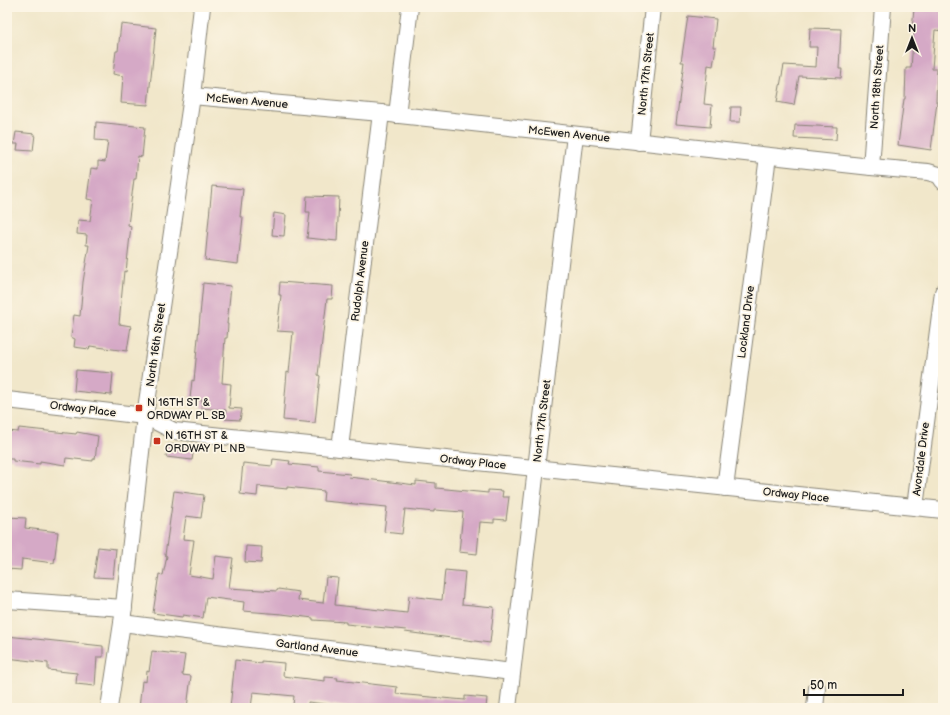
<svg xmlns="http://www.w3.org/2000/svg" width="950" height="715" viewBox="0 0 950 715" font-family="'Balsamiq Sans',sans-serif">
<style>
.building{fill:#d5a9c6}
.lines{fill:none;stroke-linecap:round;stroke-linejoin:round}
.minor-casing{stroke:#868273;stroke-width:18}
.minor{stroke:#fff;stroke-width:16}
.poi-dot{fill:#c8321e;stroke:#fcf5e5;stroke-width:1.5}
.labels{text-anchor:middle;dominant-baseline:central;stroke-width:3.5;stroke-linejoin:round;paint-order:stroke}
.street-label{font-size:11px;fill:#1c1c1c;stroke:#fcf5e5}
.poi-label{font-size:11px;fill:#1c1c1c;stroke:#fcf5e5;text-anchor:start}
</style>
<rect width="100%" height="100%" fill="#fcf5e5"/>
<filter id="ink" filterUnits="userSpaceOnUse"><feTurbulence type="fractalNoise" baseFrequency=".025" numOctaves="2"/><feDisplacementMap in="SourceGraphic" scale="8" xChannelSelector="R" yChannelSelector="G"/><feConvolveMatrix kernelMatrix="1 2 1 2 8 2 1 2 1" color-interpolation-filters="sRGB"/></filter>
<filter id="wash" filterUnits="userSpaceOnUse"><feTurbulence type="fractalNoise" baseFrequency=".012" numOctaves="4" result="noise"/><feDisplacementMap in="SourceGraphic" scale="16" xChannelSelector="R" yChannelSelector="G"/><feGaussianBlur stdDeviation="0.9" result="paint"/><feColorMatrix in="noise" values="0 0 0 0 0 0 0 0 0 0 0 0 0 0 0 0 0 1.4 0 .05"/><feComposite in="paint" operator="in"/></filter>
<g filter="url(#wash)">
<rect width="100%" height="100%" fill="#f1e7ca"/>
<g id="blocks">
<g class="building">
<polygon points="914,9 943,11 943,31 935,30 932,69 937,69 936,102 937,102 931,150 898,145 904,99 905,99 906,68 911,68 914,28 912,28"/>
<polygon points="688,16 716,19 713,47 716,47 713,66 708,65 704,104 712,105 710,127 676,124 684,62 681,62"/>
<polygon points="121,24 156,28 148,105 121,103 123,76 113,74 116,51 118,51"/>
<polygon points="810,28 841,29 839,69 842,69 841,78 799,76 794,105 777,102 784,65 816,67 817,47 809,47"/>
<polygon points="731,107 741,107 740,122 730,122"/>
<polygon points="96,122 145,127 142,157 138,156 136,179 134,179 128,225 131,226 126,272 124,271 119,324 131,326 127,351 90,346 89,349 74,347 75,339 71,337 74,315 80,316 83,282 89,245 86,245 87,235 77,234 78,220 90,221 93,200 87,199 91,168 98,169 98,161 105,162 108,141 95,140"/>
<polygon points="795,125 837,127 836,140 794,138"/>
<polygon points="16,132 35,134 33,151 17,150 18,144 14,144"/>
<polygon points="212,186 243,189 240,217 243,217 238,264 205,260"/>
<polygon points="307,196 339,197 337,241 307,238 310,212 306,212"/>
<polygon points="274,213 286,215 284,236 272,235"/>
<polygon points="280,282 333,286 332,299 327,299 318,375 320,376 315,423 283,420 287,372 289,373 293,332 277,331 281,295 279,295"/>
<polygon points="203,283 231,286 227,324 228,324 227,338 225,338 222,383 231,384 229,408 242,409 240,420 225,419 226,410 201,408 202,400 190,399 192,380 194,381"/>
<polygon points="76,370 113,373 111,395 74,391"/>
<polygon points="19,428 76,434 77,432 98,436 95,459 93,459 93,461 66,458 65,465 40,461 40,464 13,461 13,459 7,459 7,431 18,432"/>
<polygon points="168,444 194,447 192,460 166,457"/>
<polygon points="273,459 290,461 289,464 319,467 319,471 350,474 349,477 416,485 416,481 436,483 436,488 488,493 488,490 503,491 502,497 509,497 506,520 494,519 494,523 480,522 477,554 459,552 463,512 434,510 434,512 405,509 402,534 384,532 387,507 323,501 324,491 287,487 287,489 258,486 257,496 240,494 243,463 272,466"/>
<polygon points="174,491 204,495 201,518 186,516 183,539 194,540 189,575 213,579 216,556 233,558 229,588 277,591 278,589 299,592 298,600 323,603 326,577 338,578 335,605 407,613 409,596 442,600 445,570 465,572 462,604 494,607 490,643 405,632 406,630 346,624 346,622 313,620 313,618 282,614 243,611 244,602 206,597 203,618 183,615 182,617 153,613 159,574 163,575 167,556 165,555"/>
<polygon points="7,517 26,518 25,528 58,532 54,563 22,559 21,570 7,569"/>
<polygon points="246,546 262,547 261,563 245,562"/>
<polygon points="98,547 116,549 113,578 94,577"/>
<polygon points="7,636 103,646 103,657 97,657 95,686 76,684 77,673 48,670 48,663 7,658"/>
<polygon points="152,651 185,655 182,675 191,676 187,708 139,708 142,681 146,682 147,671 149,672"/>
<polygon points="235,660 261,663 261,661 284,663 283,676 325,681 325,677 338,678 337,680 397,687 396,694 465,700 465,696 487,698 486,708 348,708 348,707 308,702 308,707 293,705 294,696 253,692 251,708 230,708"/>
</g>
</g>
</g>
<g filter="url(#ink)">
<use href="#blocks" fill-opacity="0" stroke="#868273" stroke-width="1"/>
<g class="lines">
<g class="minor-casing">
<g id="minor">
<polyline points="192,96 381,113 871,167 928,172 939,175 943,181"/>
<polyline points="397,115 410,7"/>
<polyline points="639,142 653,7"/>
<polyline points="871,167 883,7"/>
<polyline points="7,400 145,416 174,431 943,510"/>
<polyline points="340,448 381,113"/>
<polyline points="725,488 768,156"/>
<polyline points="915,507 943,292"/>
<polyline points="7,600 124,608"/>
<polyline points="122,623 512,672"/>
<polyline points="109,708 122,623 145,416 192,96 202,7"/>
<polyline points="508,708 575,135"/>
<polyline points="815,708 817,688"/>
</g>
</g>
<use href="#minor" class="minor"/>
</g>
</g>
<g class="poi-dot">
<rect x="135" y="404" width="8" height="8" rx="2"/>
<rect x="153" y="437" width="8" height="8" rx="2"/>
</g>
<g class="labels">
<g class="street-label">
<text transform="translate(646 74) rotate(-84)">North 17th Street</text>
<text transform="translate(877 87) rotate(-86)">North 18th Street</text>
<text transform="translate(247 101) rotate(5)">McEwen Avenue</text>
<text transform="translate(569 134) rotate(6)">McEwen Avenue</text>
<text transform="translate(360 281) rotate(-83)">Rudolph Avenue</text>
<text transform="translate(746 322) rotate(-83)">Lockland Drive</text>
<text transform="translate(156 345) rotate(-82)">North 16th Street</text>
<text transform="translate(83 409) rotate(7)">Ordway Place</text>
<text transform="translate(542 421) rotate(-83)">North 17th Street</text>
<text transform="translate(921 459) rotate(-83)">Avondale Drive</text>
<text transform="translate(473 462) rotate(6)">Ordway Place</text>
<text transform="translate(796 495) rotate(6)">Ordway Place</text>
<text transform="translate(317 648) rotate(7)">Gartland Avenue</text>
</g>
<g class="poi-label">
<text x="147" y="402">N 16TH ST &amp;<tspan x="147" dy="13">ORDWAY PL SB</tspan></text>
<text x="165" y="435">N 16TH ST &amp;<tspan x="165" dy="13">ORDWAY PL NB</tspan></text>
</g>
</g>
<rect width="950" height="715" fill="none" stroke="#fcf5e5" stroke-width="24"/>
<g transform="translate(912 38)" stroke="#fcf5e5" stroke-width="3" paint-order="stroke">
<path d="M0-3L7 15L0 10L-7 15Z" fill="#1c1c1c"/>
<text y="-6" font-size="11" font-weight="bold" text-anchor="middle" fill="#1c1c1c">N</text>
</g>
<path d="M804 689v6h99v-6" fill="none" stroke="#1c1c1c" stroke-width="2"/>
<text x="810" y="689" font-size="12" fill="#1c1c1c" stroke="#fcf5e5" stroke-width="3" paint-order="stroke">50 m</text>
</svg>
